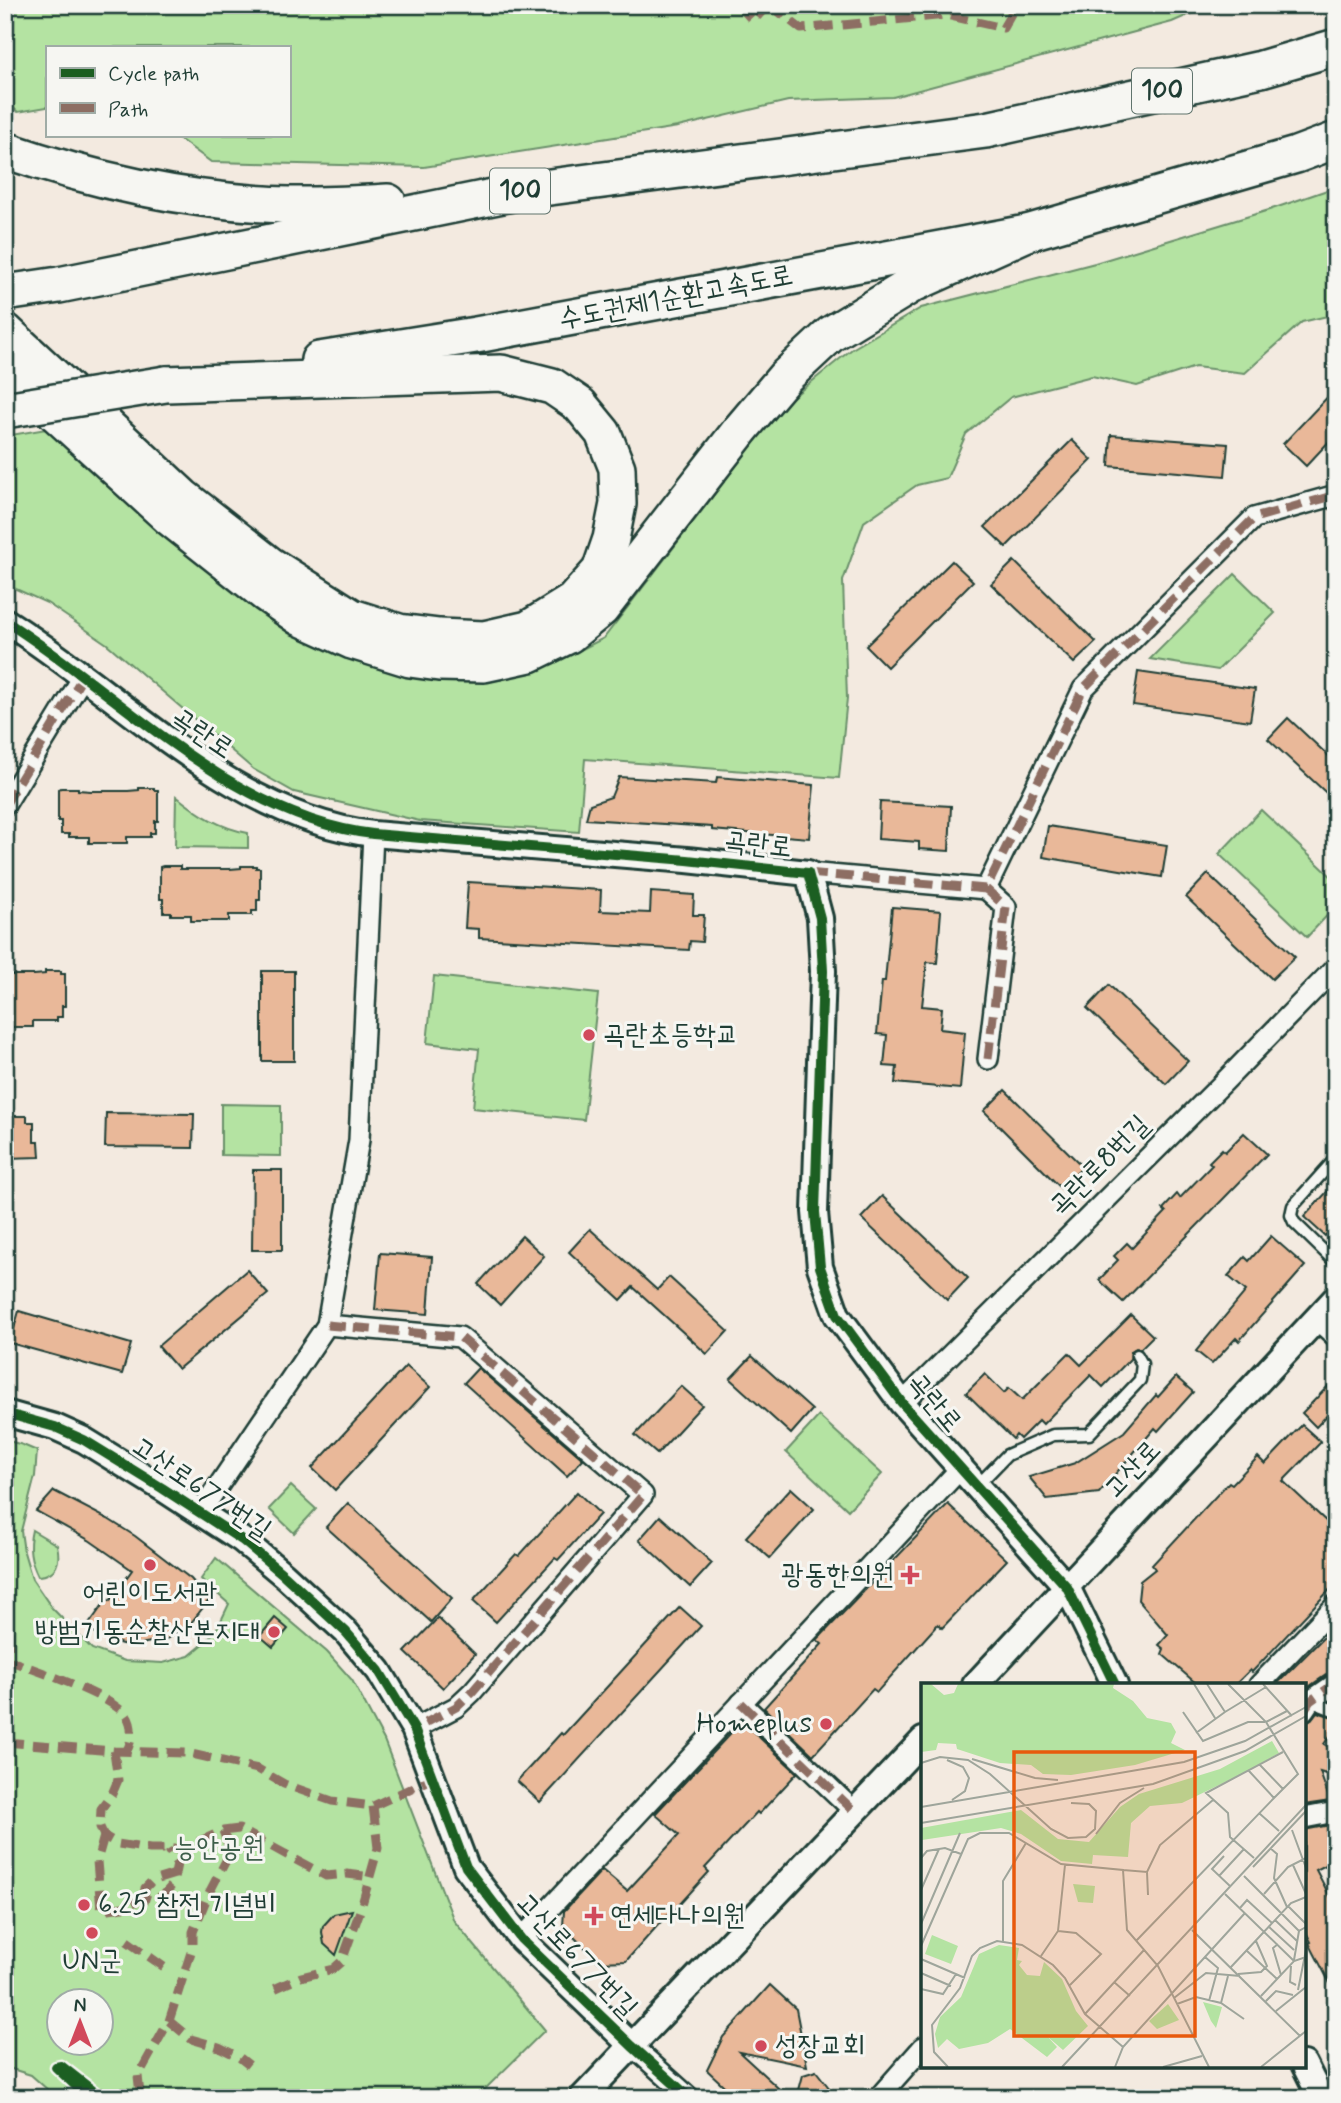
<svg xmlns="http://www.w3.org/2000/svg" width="1341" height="2103" viewBox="0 0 1341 2103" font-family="Mynerve,'Poor Story',sans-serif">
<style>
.green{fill:#b4e3a2;stroke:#6a906b;stroke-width:2;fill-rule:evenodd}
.building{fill:#e9b899;stroke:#1f3d34;stroke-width:2}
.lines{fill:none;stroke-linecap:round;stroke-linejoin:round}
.service-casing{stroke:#1f3d34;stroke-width:15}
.minor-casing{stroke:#1f3d34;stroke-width:24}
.tertiary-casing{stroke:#1f3d34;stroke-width:30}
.motorway-casing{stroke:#1f3d34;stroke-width:40}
.service{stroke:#f6f6f2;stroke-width:10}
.minor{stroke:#f6f6f2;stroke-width:19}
.tertiary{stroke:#f6f6f2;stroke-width:24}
.motorway{stroke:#f6f6f2;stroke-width:35}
.motorway-bridge-casing{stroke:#1f3d34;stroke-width:40;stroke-linecap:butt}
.motorway-bridge{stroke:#f6f6f2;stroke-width:35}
.quiet{stroke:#8d6e63;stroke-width:9;stroke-dasharray:18 9;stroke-linecap:butt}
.cycleway-casing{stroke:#f6f6f2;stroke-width:15}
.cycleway{stroke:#1b5e20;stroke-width:10}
.poi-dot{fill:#d1495b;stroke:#f6f6f2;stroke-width:2.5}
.labels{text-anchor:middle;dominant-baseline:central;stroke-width:6;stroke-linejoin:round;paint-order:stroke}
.shield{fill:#f6f6f2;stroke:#60746d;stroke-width:2}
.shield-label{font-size:26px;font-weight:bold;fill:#1f3d34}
.street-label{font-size:28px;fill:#1f3d34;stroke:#f6f6f2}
.poi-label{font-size:28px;fill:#1f3d34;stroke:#f6f6f2;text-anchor:start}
.park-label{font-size:28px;fill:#3d5e4a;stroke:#f6f6f2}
.inset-road{fill:none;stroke:#9ea59b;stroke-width:2}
.view{fill:#e8590c;fill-opacity:0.15;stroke:#e8590c;stroke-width:3.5}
.inset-edge{fill:none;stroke:#1f3d34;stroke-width:3.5}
</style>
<rect width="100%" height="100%" fill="#f3eae0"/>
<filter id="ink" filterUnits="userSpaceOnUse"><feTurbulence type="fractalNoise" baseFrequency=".0143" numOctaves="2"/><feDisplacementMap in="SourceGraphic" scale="14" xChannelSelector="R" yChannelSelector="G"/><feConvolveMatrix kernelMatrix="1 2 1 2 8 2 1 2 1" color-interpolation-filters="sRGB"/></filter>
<g filter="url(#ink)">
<g class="green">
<polygon points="5,5 1211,5 1172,22 893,97 788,101 678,127 424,167 211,162 174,135 289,135 289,47 47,47 47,107 18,112 5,101"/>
<polygon points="1336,187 1336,314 1302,322 1245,373 1195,367 1137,386 1092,376 1011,397 966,434 947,478 917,485 864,522 843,581 847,698 839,778 585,759 579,832 420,821 294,792 253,769 107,644 47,603 5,584 5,436 46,429 250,599 392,671 447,681 499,680 553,664 604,638 783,405 852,349 921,308 1095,263 1269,210"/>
<polygon points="1235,574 1275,613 1218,670 1150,659"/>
<path d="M176,796c22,18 44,32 72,37v15l-73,-1z"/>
<polygon points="1261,810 1336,881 1336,906 1307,937 1219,854"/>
<polygon points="434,976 598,994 584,1120 473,1108 479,1049 427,1043"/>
<polygon points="221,1104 281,1105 281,1156 221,1155"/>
<polygon points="819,1416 882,1474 848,1510 786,1452"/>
<path d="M5,1440l18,5 14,6 -2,25 -14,55 3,21 8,27 20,29 40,41 33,12 38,2 26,-7 18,-15 12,-16 10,-21 -28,-25 15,-21 111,94 25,28 32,60 70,181 91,109 -69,68h-419l-26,-23 -26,-8zM60,2002h42v42h-42z"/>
<polygon points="291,1486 316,1509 294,1533 269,1509"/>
<path d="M32,1530l25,15c4,17 0,30 -19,31 -8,-16 -10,-29 -6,-46z"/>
</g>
<g class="building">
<polygon points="1336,388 1336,434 1306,466 1283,444"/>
<polygon points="1111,435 1228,444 1225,476 1109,466"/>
<polygon points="1072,440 1092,460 1006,547 985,527"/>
<polygon points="952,561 973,581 887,667 866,646"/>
<polygon points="1014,561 1096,642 1074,663 991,584"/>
<polygon points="1138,672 1255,689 1250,721 1133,705"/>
<polygon points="1288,718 1336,763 1336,802 1268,739"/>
<polygon points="619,777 716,783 717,777 814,785 809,838 712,830 712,827 586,819 590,804 611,797"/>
<polygon points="61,788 78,788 78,790 91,791 128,791 139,790 139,788 154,788 154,790 158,790 158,821 155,821 155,833 150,833 150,837 127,837 127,843 89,843 89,837 69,837 69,834 61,834 61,821 58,821 58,789"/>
<polygon points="880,802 951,806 949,851 919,849 919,842 878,839"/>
<polygon points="1048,826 1167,845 1162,877 1043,857"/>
<polygon points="163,866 180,866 180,869 230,869 241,868 241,866 256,866 256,868 260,868 260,900 257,900 257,911 252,911 252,915 229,915 229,921 191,921 191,915 171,915 171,912 163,912 163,899 160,899 160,867"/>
<polygon points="1208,874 1295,957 1272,979 1186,897"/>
<polygon points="468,882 601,890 600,911 650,913 651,892 694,895 693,915 704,915 702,942 690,941 689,950 479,938 479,929 465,928"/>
<polygon points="892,907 941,911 937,963 927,962 922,1006 942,1008 940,1029 965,1032 960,1089 895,1083 897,1067 884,1066 887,1035 877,1034 882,981 885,981"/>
<polygon points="45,971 61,971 61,974 65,974 65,1006 62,1006 62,1017 57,1017 57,1021 33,1021 33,1027 5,1027 5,991 10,991 10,975 34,975 45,974"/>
<rect x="262" y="971" width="32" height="90"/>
<polygon points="1109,985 1188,1061 1166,1084 1087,1008"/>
<polygon points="1005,1090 1083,1167 1061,1188 984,1111"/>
<polygon points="106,1113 194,1114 193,1148 105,1147"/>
<polygon points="5,1116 27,1116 27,1122 34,1122 34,1142 39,1142 40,1157 5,1158"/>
<polygon points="1244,1133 1267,1154 1123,1302 1099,1280 1118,1260 1114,1256 1127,1243 1132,1248 1166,1212 1163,1209 1177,1194 1180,1198 1212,1165 1209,1162 1222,1149 1225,1152"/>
<polygon points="253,1170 282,1170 282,1250 252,1250"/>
<polygon points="1336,1182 1336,1223 1325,1236 1304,1217"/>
<polygon points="882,1196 968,1278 947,1300 861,1218"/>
<polygon points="590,1229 657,1290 669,1277 728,1331 707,1354 633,1287 621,1300 569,1252"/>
<polygon points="522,1236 544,1256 500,1305 478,1284"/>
<polygon points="1271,1236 1305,1266 1239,1341 1236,1338 1212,1364 1196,1351 1246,1291 1228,1276 1245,1257 1249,1261"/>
<polygon points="380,1253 432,1257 428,1314 375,1310"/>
<polygon points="247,1270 268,1294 178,1369 158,1346"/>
<polygon points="19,1311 131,1344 122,1374 10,1343"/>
<polygon points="1131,1315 1153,1336 1140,1349 1136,1348 1131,1351 1130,1359 1103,1387 1091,1375 1043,1424 1039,1420 1020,1439 1016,1435 1013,1439 966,1393 985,1374 1004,1393 1009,1388 1022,1400 1069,1353 1081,1365"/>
<polygon points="752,1356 812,1410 791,1434 730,1379"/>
<polygon points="406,1366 430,1387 335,1490 312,1468"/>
<polygon points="478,1368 583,1459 567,1476 464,1383"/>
<polygon points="1176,1377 1193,1392 1158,1431 1155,1428 1099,1493 1047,1499 1029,1477 1075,1463 1124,1432 1156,1395 1158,1397"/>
<polygon points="1336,1378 1336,1406 1316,1427 1302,1413"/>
<polygon points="681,1386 702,1405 657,1454 635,1435"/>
<polygon points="1302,1425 1321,1442 1283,1481 1328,1523 1336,1515 1336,1583 1252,1672 1250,1670 1235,1685 1198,1685 1162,1654 1164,1649 1159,1645 1168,1635 1138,1600 1140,1581 1155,1569 1152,1565 1229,1482 1232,1484 1258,1457 1265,1464"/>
<polygon points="791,1488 814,1509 770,1558 746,1537"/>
<polygon points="54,1491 108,1519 135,1536 191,1579 209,1600 190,1624 167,1639 135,1645 122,1644 103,1638 87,1627 107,1599 110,1601 132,1570 89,1540 36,1511"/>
<polygon points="577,1492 600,1514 558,1560 555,1558 496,1622 473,1601 516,1554 519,1556"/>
<polygon points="348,1503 452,1598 431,1622 326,1527"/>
<polygon points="948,1504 1007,1560 942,1628 938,1624 877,1692 873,1689 813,1755 764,1708 822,1644 817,1640"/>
<polygon points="660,1516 712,1563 690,1587 639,1540"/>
<polygon points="680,1607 701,1626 540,1802 517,1781 561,1733 563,1735"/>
<polygon points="275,1618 288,1629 273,1647 260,1636"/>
<polygon points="438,1618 475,1654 443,1688 405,1652"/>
<polygon points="1336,1625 1336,1671 1329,1673 1304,1690 1304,1685 1276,1685"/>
<polygon points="1317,1712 1336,1718 1336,1728 1324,1744 1336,1752 1336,1777 1320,1772 1330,1801 1304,1805 1304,1722 1310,1721"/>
<polygon points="742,1721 797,1773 759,1814 757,1812 705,1868 709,1872 669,1916 667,1915 626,1961 599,1962 563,1926 564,1911 602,1870 627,1891 679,1835 655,1814"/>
<polygon points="1330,1825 1336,1826 1336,1860 1316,1870 1336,1908 1336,1995 1309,1943 1311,1942 1304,1928 1304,1830"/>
<polygon points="352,1910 336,1955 324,1944 322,1932 323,1926 334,1914"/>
<polygon points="770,1985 796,2009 807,2066 739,2052 789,2098 737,2098 707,2070 723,2037"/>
<polygon points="816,2071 837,2098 800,2098 799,2090 803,2075"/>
</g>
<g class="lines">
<g class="service-casing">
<g id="service">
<polyline points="1336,1158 1293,1206 1291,1215 1294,1222 1336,1263"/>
<polyline points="977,1486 1007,1455 1053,1435 1089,1434 1140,1380 1142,1364 1137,1355"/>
<polyline points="1310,1701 1336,1711"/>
</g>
</g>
<g class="minor-casing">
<g id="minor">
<polyline points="5,805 84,675"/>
<polyline points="808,873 986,889 1083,689 1254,518 1336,495"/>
<polyline points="986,889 1006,907 988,1059"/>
<polyline points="1316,1319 1336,1337"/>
<polyline points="327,1325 460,1337 643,1495 472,1692 456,1707 414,1729"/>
<polyline points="902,1403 1224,1082 1336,967"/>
<polyline points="200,1513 327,1325 359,1140 373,834"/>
<polyline points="1259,1685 1336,1605"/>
<polyline points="741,1703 854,1811"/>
<polyline points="1304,1710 1310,1701 1336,1683"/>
<polyline points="1304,1818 1330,1813 1336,1814"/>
<polyline points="521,1939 960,1469"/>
<polyline points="632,2046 690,2098"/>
<polyline points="878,2098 923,2047"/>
</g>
</g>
<g class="tertiary-casing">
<g id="tertiary">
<path d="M5,621c115,72 228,197 368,213l314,26 121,13 12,45 3,53 -8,241 5,55 17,48 65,88 165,184 48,98"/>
<polyline points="5,1413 55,1427 84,1440 162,1488 242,1540 284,1575 346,1632 379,1671 414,1729 466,1867 521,1939 632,2046"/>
<polyline points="975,1685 1336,1298"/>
<polyline points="1304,2064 1321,2098"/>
<polyline points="582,2098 923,1740"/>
</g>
</g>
<g class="motorway-casing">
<g id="motorway">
<path d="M5,150c84,29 172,49 260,54 38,3 84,0 123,-2"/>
<polyline points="5,293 59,285 527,190 986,130 1261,69 1336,47"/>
<polyline points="5,331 183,497 270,565 352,617 399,632 439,637 484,639 528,629 573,601 600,571 611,539 618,504 617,468 603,433 580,405 552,386 501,373 166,384"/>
<polyline points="319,360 476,335 1027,233 1296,155 1336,140"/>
<polyline points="5,367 169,517 266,594 299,617 352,641 410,659 439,663 484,664 530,654 569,635 601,609 741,429 785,377 831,334 913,284 1027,233"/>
</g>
</g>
<use href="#service" class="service"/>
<use href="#minor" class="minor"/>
<use href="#tertiary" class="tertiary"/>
<use href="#motorway" class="motorway"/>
<g class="motorway-bridge-casing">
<polyline id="motorway-bridge" points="5,410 166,384"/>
</g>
<use href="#motorway-bridge" class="motorway-bridge"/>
<g class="quiet">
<polyline points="739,5 753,21 768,5"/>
<polyline points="770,5 801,29 946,15 1003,28 1016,5"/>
<polyline points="1080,5 1084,11 1104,5"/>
<polyline points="5,805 84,675"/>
<polyline points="808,873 986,889 1083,689 1254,518 1336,495"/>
<polyline points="986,889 1006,907 988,1059"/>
<polyline points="327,1325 460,1337 643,1495 472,1692 456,1707 414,1729"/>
<polyline points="9,1631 9,1660"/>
<path d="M5,1659c28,10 103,35 121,56 7,9 7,27 0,37"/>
<polyline points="741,1703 854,1811"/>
<polyline points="1304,1710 1310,1701 1336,1683"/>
<polyline points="5,1742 114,1751 187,1753 258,1769 284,1784 332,1801 373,1806 378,1848 361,1908 342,1961 333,1969 301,1977 274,1989"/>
<polyline points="114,1751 118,1780 112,1794 101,1809 100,1827 104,1836 118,1844 150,1849 182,1849 223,1831 239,1829 326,1876 347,1874 371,1877"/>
<polyline points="373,1806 433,1778"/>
<polyline points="104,1836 97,1861 101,1910 123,1907 144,1898 150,1900 163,1896 173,1884 177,1864 168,1850"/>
<polyline points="144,1898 145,1888 152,1881 175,1874"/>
<polyline points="127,1941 171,1972"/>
<polyline points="169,2021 191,2039 219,2047 239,2057 249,2065"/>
<polyline points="140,2094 138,2076 169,2021 193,1946 193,1932 208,1895 232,1849 228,1844 223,1831"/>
</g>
<g class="cycleway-casing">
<g id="cycleway">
<path d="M5,621c115,72 228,197 368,213l314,26 121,13 12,45 3,53 -8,241 5,55 17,48 65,88 165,184 48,98"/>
<polyline points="5,1413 55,1427 84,1440 162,1488 242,1540 284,1575 346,1632 379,1671 414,1729 466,1867 521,1939 632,2046 690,2098"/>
<polyline points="89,2098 56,2067 61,2066 102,2098"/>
</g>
</g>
<use href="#cycleway" class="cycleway"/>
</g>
</g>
<g class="poi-dot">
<circle cx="589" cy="1035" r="7"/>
<circle cx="150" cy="1565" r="7"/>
<path d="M906.5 1564.5h7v7h7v7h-7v7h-7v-7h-7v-7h7z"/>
<circle cx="274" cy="1632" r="7"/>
<circle cx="826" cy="1724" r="7"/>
<circle cx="84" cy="1905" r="7"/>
<path d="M590.5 1905.5h7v7h7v7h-7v7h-7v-7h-7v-7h7z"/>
<circle cx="92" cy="1933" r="7"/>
<circle cx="761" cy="2046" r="7"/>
</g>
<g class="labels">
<g class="shield">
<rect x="1132" y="68.5" width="60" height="45" rx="5"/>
<rect x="490" y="168.5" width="60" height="45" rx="5"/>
</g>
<g class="shield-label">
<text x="1162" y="91">100</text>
<text x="520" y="191">100</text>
</g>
<g class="street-label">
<text transform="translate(676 298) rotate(-11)">수도권제1순환고속도로</text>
<text transform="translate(202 734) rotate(34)">곡란로</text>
<text transform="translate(758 845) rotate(6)">곡란로</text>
<text transform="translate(1100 1166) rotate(-45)">곡란로8번길</text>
<text transform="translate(934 1403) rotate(50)">곡란로</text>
<text transform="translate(1133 1470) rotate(-47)">고산로</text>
<text transform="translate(201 1489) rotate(34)">고산로677번길</text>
<text transform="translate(576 1956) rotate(46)">고산로677번길</text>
</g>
<g class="poi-label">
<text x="603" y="1035">곡란초등학교</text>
<text x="894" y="1575" text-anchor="end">광동한의원</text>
<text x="150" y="1593" text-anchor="middle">어린이도서관</text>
<text x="260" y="1632" text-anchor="end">방범기동순찰산본지대</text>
<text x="812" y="1724" text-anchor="end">Homeplus</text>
<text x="98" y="1905">6.25 참전 기념비</text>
<text x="610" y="1916">연세다나의원</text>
<text x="92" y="1961" text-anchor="middle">UN군</text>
<text x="775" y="2046">성장교회</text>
</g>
<g class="park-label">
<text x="219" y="1848">능안공원</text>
</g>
</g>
<g transform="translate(921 1683)">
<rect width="385" height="385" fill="#f3eae0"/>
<path d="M0,1h10l13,11 10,-2 4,-9h156l-1,4 20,13 14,17 24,5 5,9 -5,11 14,7 -50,15 -64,10 -28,-1 -12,-9 -31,-2 -43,-14 -1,-5 -18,-1 -2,7 -15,2zM351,58l7,12 -31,18 -66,32 -32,3 -19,17 -3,34 -35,-2 -1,9 -31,-3 -40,-27 -20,-6 -79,12 -1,11v-23l100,-18 37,29 31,3 31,-35 19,-13 81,-25zM152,201l22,2 -2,17 -15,-1zM11,252l26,11 -7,18 -26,-10zM78,262l20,3 -2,12 5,1 -3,4 8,10 13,1 4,-14 18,17 14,32 12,15 -25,24 -15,-13 9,10 -10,10 -37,-28 -22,14 -29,6 -12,-10 -9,9 -3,-14 5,-17 21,-20 18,-43zM282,319l19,5 -6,21 -5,-7zM247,321l11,16 -22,9 -8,-8z" fill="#b4e3a2"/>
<path class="inset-road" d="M273,1l21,34M286,1l18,28 41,-25M307,1l38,38 32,52 -24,24 -25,-27M342,1l29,32M262,29l20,29 45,-19h17M345,39l21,-11M275,50l29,-21M51,76l63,19 23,2M26,77l16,7 6,11 -4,13 -13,9M0,80l19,-6 28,3 22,14 61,55 17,9 18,-1 9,-8 1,-18 -7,-7 -18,-1M339,82l23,24M0,124l263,-45 61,-21 61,-34M338,130l20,18M0,140l232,-39 92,-33 61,-35M371,147l14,38M175,151l24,-31 24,-15M349,165l7,6 -3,24 13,29M303,173l-12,13 19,18M0,175l6,-7 18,-3 16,6M333,175l-24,-21 -2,-24 -22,-20 77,-41M372,182l13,29M332,184l53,-56M202,187l24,2 13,-27 53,-45M226,189l1,23M298,193l25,-27M323,193l55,55M0,207l18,-41M304,211l69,67M343,211l24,-27 18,-9M367,223l18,18M319,225l7,-8 25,23M354,237l22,21M0,241l39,-91M347,243l26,24M271,247l108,106M137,248l18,2 25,21 -31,31M82,258v-60l23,-38M215,258l138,-143M357,261l-5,4 8,27M0,263l47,-107 12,-6h29l52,31 62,6 4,60 31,36 51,101M325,267l31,29M120,273l17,-25 7,-66M284,274l13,11 -9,33M0,276l44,19M373,277l5,-29 7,-4M370,283l-1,16 6,3M310,284l60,-64 15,-6M0,290l30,13M317,291l23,-2 6,-6 -11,-25M193,299l16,14M0,306l22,5 13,-20M377,307l8,-40M340,313l33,-35 12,-4M253,315l32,-25 34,3M345,318l10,-10 17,4M300,320l7,-27M256,321l19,-7 25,6 23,16M355,328l30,-24M164,331l59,-64M27,384l-14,-15 -2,-27 28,-37 12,-32 8,-8 17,-7 25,4 31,20 12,13 20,36 38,33M141,384l244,-262M194,384l8,-20 122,-134M242,384l39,-11M340,384l45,-36"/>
<path class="view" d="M93,69h181v284h-181z"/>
<rect width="385" height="385" class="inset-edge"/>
</g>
<rect width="1341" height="2103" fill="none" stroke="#f6f6f2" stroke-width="28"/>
<rect x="14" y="14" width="1313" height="2075" fill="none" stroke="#1f3d34" stroke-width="2.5" filter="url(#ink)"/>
<rect x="46" y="46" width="245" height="91" fill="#f6f6f2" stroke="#a0aca6" stroke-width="2"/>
<rect x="60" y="68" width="35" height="10" fill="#1b5e20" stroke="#a0aca6" stroke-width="2"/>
<text x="108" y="80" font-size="21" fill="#1f3d34">Cycle path</text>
<rect x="60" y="103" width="35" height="10" fill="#8d6e63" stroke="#a0aca6" stroke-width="2"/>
<text x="108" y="116" font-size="21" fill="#1f3d34">Path</text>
<g transform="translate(80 2022)"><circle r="33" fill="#f6f6f2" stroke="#a0aca6" stroke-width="2"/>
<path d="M0-5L12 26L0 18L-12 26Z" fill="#d1495b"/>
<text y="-10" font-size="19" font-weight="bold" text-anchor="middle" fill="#1f3d34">N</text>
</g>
</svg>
